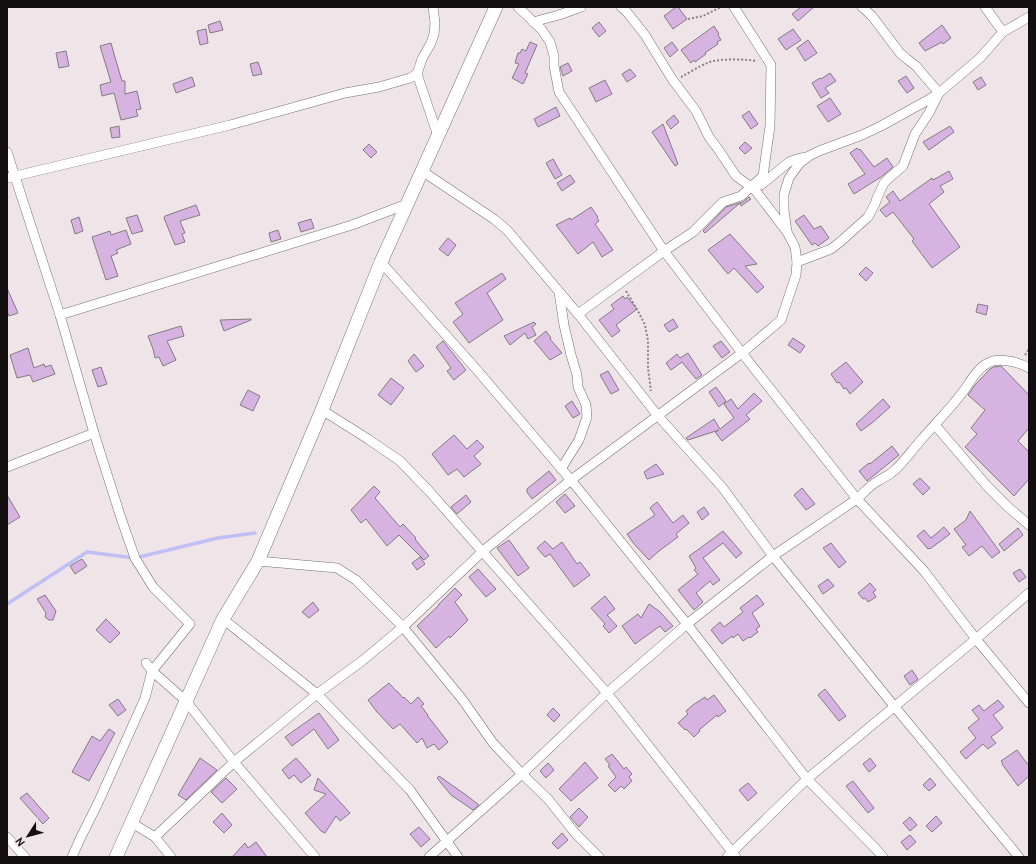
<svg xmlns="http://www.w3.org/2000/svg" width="1036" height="864" viewBox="0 0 1036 864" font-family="Cabin,sans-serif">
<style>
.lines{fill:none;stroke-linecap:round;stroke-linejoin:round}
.stream{stroke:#c0bff5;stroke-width:3.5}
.building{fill:#d7b3e1;stroke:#827c83}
.minor-casing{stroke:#796f73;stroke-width:10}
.secondary-casing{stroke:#796f73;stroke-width:14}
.path{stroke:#8b8386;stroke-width:2;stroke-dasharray:2 2;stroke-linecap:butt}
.minor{stroke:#fff;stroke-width:9}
.secondary{stroke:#fff;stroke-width:13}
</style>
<rect width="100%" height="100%" fill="#efe4e8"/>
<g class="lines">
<polyline class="stream" points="7,604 87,552 135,558 218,538 255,533"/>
</g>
<g class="building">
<polygon points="676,7 678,7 687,19 673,29 664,16"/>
<polygon points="801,7 814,7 798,21 792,14"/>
<polygon points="220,21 223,30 210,33 208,25"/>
<polygon points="599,22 606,31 599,37 592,28"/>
<polygon points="942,25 951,38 943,44 942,42 925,51 919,43"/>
<polygon points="714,26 719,34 718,35 721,40 717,42 718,44 705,53 706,54 695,62 694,60 691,63 681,50"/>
<polygon points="206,29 208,43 200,45 197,31"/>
<polygon points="793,29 801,40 786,50 778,39"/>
<polygon points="808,40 817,53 805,61 797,48"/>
<polygon points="530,42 537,45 525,73 528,74 523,84 512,78 519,64 515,63 518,53 520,53 522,49 526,51"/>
<polygon points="672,42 678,50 670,57 664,48"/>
<polygon points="111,43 114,54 122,81 125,81 125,94 137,91 141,109 136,110 138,116 121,120 114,93 102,96 100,85 111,82 100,46"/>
<polygon points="66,51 69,66 59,68 56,53"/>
<polygon points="258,62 262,74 253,76 250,64"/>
<polygon points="568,63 572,71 563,76 560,67"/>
<polygon points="630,69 636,76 627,82 622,74"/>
<polygon points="830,73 836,81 825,88 829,93 821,98 812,83 820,78 821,79"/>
<polygon points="906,76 914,88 907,93 898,81"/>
<polygon points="192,77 195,86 176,93 173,84"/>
<polygon points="981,77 986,85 978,90 973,82"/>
<polygon points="605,80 612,94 596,102 589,88"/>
<polygon points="830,98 841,114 828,122 817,106"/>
<polygon points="556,107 560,116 538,127 534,119"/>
<polygon points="749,111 758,124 751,129 742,116"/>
<polygon points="674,115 679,122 671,129 666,122"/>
<polygon points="663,124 678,164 675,166 652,132"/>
<polygon points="119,126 120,137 112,138 110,128"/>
<polygon points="950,126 954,132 929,150 923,142"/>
<polygon points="745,142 752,148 745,154 739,148"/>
<polygon points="369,144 377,152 371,158 363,150"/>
<polygon points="857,148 859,150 860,149 874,167 887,158 893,167 881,177 854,194 848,184 865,174 850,153"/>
<polygon points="553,159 562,175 555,179 546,163"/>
<polygon points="949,171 953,179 940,186 944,192 929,204 960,247 932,268 912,241 914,239 893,212 886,217 880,210 890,202 886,197 893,191 900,201 932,178 933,180"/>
<polygon points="570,175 575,182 562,191 557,183"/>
<polygon points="749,197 751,199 741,206 740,203 705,233 703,231 726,207 743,202"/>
<polygon points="196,205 200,215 180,221 185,233 182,234 185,242 175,245 164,218 165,216"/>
<polygon points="591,207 598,217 597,218 599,221 595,224 613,250 602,257 593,242 578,254 556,225 570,218 571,220"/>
<polygon points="137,215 143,231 132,234 126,218"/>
<polygon points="804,215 814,229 821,226 829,238 818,246 815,243 812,245 795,221"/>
<polygon points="79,217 83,231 75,234 71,220"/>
<polygon points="311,219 314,228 301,232 298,223"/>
<polygon points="126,230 131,244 116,250 118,253 111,256 118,276 106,280 92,237 110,231 111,235"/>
<polygon points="278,230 281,239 271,242 269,233"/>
<polygon points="730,234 757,264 745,266 764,287 757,293 734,268 728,274 708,250"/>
<polygon points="448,238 456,245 448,256 439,249"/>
<polygon points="866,267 873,273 866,281 859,274"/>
<polygon points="502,273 506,279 487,293 503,320 469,343 453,322 463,314 455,303 475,290"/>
<polygon points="7,288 18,313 9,316 7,311"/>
<polygon points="623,296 625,299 627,297 637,309 616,325 620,331 612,337 599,320 614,309 611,305"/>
<polygon points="978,304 988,306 986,315 976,312"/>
<polygon points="251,319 251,320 224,331 220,320"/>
<polygon points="673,319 678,327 669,332 664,325"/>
<polygon points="534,322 536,324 532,327 536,335 528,339 525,333 510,345 504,336"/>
<polygon points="181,326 184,336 167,341 176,360 163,366 159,357 155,358 153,349 148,336"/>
<polygon points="546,331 551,338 550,339 562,353 550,360 534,341"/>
<polygon points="793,338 805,346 800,353 788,345"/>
<polygon points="443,341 466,370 454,380 447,371 451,368 436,347"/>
<polygon points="721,341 730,352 722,358 713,346"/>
<polygon points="28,348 34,368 44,364 45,367 51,365 55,374 33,382 30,375 17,378 10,355"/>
<polygon points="688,353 702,375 696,379 682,362 671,370 666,363 677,354 680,358"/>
<polygon points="414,354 424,366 416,372 408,361"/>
<polygon points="846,362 863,382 850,394 846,388 844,389 839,382 837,383 831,374"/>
<polygon points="1001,366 1029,395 1029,428 1018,441 1029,452 1029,479 1014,496 965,447 977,434 971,428 985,410 968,395 975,385 990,369 994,367"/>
<polygon points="101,367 107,384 98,387 92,370"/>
<polygon points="608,371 619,390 611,394 600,375"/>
<polygon points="391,378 404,388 391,405 378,395"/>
<polygon points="716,387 726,401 719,407 709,392"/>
<polygon points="248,390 260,396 253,411 240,405"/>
<polygon points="754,393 762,401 746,415 750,419 722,441 715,432 719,430 688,440 686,438 714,419 720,429 734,418 724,404 731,399 738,409"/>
<polygon points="883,399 890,407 872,423 861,431 856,424"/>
<polygon points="572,401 580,414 573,418 565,406"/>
<polygon points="454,435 467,449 477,440 484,447 474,456 481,464 464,477 457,469 448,475 432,454"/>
<polygon points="892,446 899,455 867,481 859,471 869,463 870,464"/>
<polygon points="656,464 664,474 647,479 644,472"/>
<polygon points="549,471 556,480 532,499 527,492 527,489"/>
<polygon points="920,478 930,488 923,495 913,484"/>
<polygon points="374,486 380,492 375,498 400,527 403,524 416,538 415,539 429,556 424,560 399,535 387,546 366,519 361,523 351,510"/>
<polygon points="802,488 815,504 806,510 794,495"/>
<polygon points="565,494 575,506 565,513 556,502"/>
<polygon points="7,495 20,517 7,525"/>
<polygon points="466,495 471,502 457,514 451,507"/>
<polygon points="657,502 673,523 683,515 689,523 676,534 678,537 659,551 649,560 634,544 627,534 655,515 650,508"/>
<polygon points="704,507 709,514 702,520 697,512"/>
<polygon points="970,511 1000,552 992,558 982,546 969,556 962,547 966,545 954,529 966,520"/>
<polygon points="944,527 950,534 930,549 929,548 928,549 917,536 924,530 931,538"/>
<polygon points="1018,528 1023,535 1004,551 999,544"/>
<polygon points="723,531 742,553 736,558 723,543 703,558 720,580 713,585 710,581 696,593 703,602 694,610 678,590 698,574 694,570 696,568 689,556 699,549"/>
<polygon points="509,540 529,568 518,576 497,548"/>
<polygon points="545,541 553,549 562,542 577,564 580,562 590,575 574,587 550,554 545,557 537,548"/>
<polygon points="831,543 846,562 839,568 823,548"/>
<polygon points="420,557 425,564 417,570 412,563"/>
<polygon points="82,559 87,566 75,574 70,566"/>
<polygon points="478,569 496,589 486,597 469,577"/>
<polygon points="1020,569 1026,577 1019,582 1013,573"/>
<polygon points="828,579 834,586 823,594 818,586"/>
<polygon points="870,583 876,590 873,592 876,597 868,602 865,598 863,599 858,593"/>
<polygon points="455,588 462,595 455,602 468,620 450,638 449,636 436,648 417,626 439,605 438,605"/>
<polygon points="45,595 56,611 53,620 49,620 45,617 46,613 37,599"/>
<polygon points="757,595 764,604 752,613 760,626 756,629 758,632 750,638 749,637 743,641 738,634 733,638 732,636 722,644 711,630 720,622 724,627 743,612 740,608"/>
<polygon points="605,596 615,609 607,615 617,626 609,633 603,626 605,624 591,608"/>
<polygon points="313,602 319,610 309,618 302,612"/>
<polygon points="649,604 659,611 673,626 665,632 660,626 635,644 622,626 638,614 641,618"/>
<polygon points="106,619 120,633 110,643 96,630"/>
<polygon points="912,670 918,679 910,685 904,676"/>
<polygon points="389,683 396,691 397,691 403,698 404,697 411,704 418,697 424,704 421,706 428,715 427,715 448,742 439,750 434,744 427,748 422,738 417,743 400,724 393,729 377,712 368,700"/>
<polygon points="825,689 846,716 839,721 818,695"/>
<polygon points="714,695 726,711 718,717 717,715 699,730 700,731 694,737 686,729 685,730 678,723 688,714 686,711 693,705 705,697 707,700"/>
<polygon points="118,699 126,710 118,716 109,705"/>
<polygon points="998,700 1004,707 993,715 1003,728 991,737 996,743 988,749 983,744 966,759 960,752 976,738 968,728 979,719 972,710 979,705 984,711"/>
<polygon points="553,708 560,715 554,722 547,715"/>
<polygon points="319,713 339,740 328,749 314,729 292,746 285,737"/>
<polygon points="109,729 115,733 89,781 72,772 92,736 100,741"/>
<polygon points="1017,750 1029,766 1029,776 1018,786 1002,764 1003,764 1001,761"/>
<polygon points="612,754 624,769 626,767 632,774 629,777 632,781 624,789 621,786 615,792 608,785 616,777 608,766 610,765 605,759"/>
<polygon points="200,758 217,770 186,800 178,795"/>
<polygon points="296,758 311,775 301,783 294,775 289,779 282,770"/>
<polygon points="870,758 876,766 869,772 863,764"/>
<polygon points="585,762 598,778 571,801 559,789"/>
<polygon points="548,763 554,770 546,778 540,771"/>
<polygon points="439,776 466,795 479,805 473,810 451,795 437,778"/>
<polygon points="226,778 237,789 222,803 211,792"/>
<polygon points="318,778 350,813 340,821 336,816 325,833 321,831 305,813 326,794 314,790"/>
<polygon points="930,778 936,785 929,791 923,785"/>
<polygon points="853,781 874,808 868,813 846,786"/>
<polygon points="748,783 757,793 748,801 739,790"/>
<polygon points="27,793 49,818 43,824 20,798"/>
<polygon points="579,808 588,817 579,827 570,817"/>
<polygon points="222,813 232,825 224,833 213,822"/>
<polygon points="936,816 942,823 932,832 926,826"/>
<polygon points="910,817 917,825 910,831 903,823"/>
<polygon points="419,827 430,839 421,847 410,834"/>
<polygon points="562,833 568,840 558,849 552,843"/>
<polygon points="910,835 916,842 907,850 901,842"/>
<polygon points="256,842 267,857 232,857 245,843 248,848"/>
</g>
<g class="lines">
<g class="minor-casing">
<g id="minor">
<polyline points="433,7 435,23 434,34 431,43 422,59 417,74 438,136"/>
<polyline points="621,7 626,11 645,35 672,79 696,111 709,137 718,149 736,176 755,190 787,232"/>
<polyline points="533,22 559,15 581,7"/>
<polyline points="1003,32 1029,17"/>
<polyline points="7,152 60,315 94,433 121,518 135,558 153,587 190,624 152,671 145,698 98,803 80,839 72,857"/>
<polyline points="422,171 494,219 507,230 578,314 658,416 722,487 773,556 894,706 1019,857"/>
<polyline points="7,178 230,125 345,93 379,87 410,78 417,74"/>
<polyline points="761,185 789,162 797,159 806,157"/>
<polyline points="381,262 477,370 571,480 687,624 807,779 875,848 883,857"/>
<polyline points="797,262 831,249 840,242 868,217 875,204 877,198 884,183 889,178 903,166 915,134 929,113 939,93 916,66 907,59 900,53 872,16 862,7"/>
<polyline points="559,292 564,325 571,355 577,375 578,387 586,405 587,417 579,440 561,469"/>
<polyline points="578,314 664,251 693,232 723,202 741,196 763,176 770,126 771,65 734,7"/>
<polyline points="60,315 352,225 407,204"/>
<path d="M1029,368c-10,-6 -31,-11 -41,-5 -12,6 -18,20 -26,30 -12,16 -27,31 -40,46 -9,10 -17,21 -26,30 -6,6 -12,8 -18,12 -8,4 -14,12 -21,18l67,72 52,68 53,64"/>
<polyline points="322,410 368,439 400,461 429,491 607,693 736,857"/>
<polyline points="935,425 987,486 1007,506 1029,525"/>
<polyline points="7,467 94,433"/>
<polyline points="258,561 337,568 356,580 403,627 462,699 493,743 522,774 548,799 575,833 599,857"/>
<polyline points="223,619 297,678 317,694 410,790 458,857"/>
<polyline points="146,663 152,671 186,701 234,762 315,857"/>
<polyline points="132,823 155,837 171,857"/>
<polyline points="7,837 25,857"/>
<polyline points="155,837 234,762 317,694 362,661 403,627 483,551 571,480 742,353 781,320 796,275 797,262 795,247 787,232 784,210 784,194 789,178 799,164 809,156 819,151 862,135 881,126 928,100 939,93 980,58 1003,32 985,7"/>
<polyline points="429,857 522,774 607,693 687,624 773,556 857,499 742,353 664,251 559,92 554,66 554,56 550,42 542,30 518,7"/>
<polyline points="727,857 807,779 976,639 1029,593"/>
</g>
</g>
<g class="secondary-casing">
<polyline id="secondary" points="116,857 223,619 258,561 322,410 381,262 496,7"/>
</g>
<g class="path">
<polyline points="688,19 703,16 721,7"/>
<path d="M681,77c10,-5 21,-13 32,-16 11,-2 33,-2 44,0"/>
<polyline points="626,291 638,311 645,325 648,341 648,368 651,391"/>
<polyline points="1025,355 1029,349"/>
</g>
<use href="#minor" class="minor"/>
<use href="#secondary" class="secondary"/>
</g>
<rect width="1036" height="864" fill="none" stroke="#130f10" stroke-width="16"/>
<g transform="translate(28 836) rotate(234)" stroke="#efe4e8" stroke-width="3" paint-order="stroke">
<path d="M0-3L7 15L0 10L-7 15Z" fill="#130f10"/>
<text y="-6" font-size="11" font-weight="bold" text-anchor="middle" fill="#130f10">N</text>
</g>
</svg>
